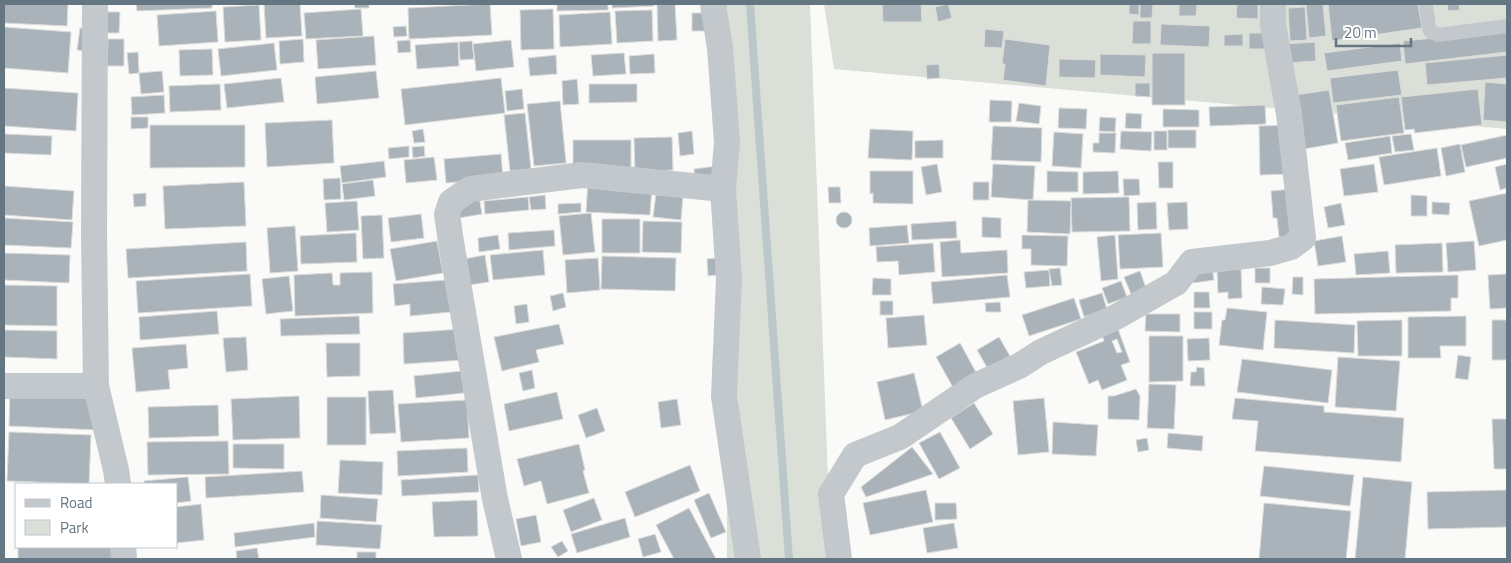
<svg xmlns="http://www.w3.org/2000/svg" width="1511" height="563" viewBox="0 0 1511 563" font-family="'Titillium Web',sans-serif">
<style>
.green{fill:#dadfd7}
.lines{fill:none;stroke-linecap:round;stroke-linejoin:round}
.stream{stroke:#bbc7cb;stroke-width:8}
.building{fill:#aab3b9;stroke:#dcdcda;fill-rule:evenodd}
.lane{stroke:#c3c8cc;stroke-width:14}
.street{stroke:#c3c8cc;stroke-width:26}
</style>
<rect width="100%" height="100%" fill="#fafaf8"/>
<g class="green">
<polygon points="726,4 810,4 831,559 727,559"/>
<polygon points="824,4 1507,4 1507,129 834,69"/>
</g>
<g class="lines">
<polyline class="stream" points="750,4 789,559"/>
</g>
<g class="building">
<polygon points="4,4 68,4 67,26 4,23"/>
<polygon points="136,4 212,4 212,8 137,11"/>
<polygon points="264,4 300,4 302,36 266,38"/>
<polygon points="354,4 369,4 369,8 355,8"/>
<polygon points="490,4 492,35 409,39 408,8"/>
<polygon points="557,4 608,4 608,10 557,11"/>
<polygon points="612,4 654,4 654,6 612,8"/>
<polygon points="657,4 675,4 677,40 658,41"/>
<polygon points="882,4 921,4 922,22 883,22"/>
<polygon points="948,4 952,18 938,22 935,7"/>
<polygon points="1129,4 1139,4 1139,15 1129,14"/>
<polygon points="1140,4 1153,4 1152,18 1140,18"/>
<polygon points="1179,4 1197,4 1196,16 1179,16"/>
<polygon points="1237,4 1258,4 1258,19 1236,18"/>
<polygon points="1306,4 1323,4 1326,36 1309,38"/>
<polygon points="1328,4 1418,4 1422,28 1332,41"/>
<polygon points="1447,4 1459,4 1460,10 1448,11"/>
<polygon points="259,5 261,40 225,42 223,7"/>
<polygon points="1305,7 1307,40 1290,41 1288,8"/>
<polygon points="361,9 363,36 306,39 304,13"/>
<polygon points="553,9 554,49 521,50 520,10"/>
<polygon points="652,10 653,41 617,43 615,11"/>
<polygon points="216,11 218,42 159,46 157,15"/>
<polygon points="107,12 120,12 119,33 107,33"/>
<polygon points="610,12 612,44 560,47 559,15"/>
<rect x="692" y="13" width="17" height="18"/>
<polygon points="1133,21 1151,21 1151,44 1132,44"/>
<polygon points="1161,24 1210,26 1209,47 1160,45"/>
<polygon points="406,26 407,36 394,37 393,27"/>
<polygon points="4,27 71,32 68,73 4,68"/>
<polygon points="80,28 93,29 91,52 77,50"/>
<polygon points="985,29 1004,31 1002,48 984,47"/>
<polygon points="1507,31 1507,52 1405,64 1403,41"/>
<rect x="1249" y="33" width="17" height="16"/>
<polygon points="1243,34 1243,46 1224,46 1224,35"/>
<polygon points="374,36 376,65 318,69 316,40"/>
<polygon points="108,39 124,39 124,66 107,66"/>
<polygon points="303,39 304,62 280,64 279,41"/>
<polygon points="1005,39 1050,45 1046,86 1003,80 1005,64 1002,64"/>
<polygon points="410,40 411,52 398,53 397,41"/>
<polygon points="511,40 514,67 476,71 473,44"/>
<polygon points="472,41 474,59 460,60 459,42"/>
<polygon points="458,42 459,66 417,69 415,45"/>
<polygon points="1315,42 1316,61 1287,63 1286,44"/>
<polygon points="274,43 277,70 221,76 218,49"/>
<polygon points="1400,43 1402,61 1327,71 1324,53"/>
<polygon points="212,49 213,75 180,76 179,50"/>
<polygon points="138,52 139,73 129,74 127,53"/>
<polygon points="624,53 626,74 593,76 591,55"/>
<rect x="1152" y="53" width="33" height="52"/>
<polygon points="654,54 655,73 630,74 629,56"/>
<polygon points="1100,54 1146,55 1145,77 1100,75"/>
<polygon points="556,55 557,74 530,76 528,58"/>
<polygon points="1507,55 1507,78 1427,85 1425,63"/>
<polygon points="1059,59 1096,60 1095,78 1059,77"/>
<polygon points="939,64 940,78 927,79 926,65"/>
<polygon points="1398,70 1402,95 1333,103 1330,78"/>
<polygon points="162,71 164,92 141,94 139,73"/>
<polygon points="376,71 379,98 317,104 315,77"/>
<polygon points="281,78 284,102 227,108 224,84"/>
<polygon points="501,78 505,113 405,125 401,89"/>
<polygon points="577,79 579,104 563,105 562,81"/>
<polygon points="1485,82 1507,84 1507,122 1483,120"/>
<polygon points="1135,83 1150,83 1150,97 1135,96"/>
<polygon points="220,84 221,110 170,112 169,86"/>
<polygon points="589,84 637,84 637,102 589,103"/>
<polygon points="4,88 78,93 76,131 4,126"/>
<polygon points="522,89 524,109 507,111 505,91"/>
<polygon points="1478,89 1482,125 1415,133 1414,129 1405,130 1401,97"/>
<polygon points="1329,90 1338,143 1304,149 1295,95"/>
<polygon points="164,95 165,113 132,115 131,97"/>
<polygon points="1399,97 1404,133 1341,141 1336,105"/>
<polygon points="990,100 1012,101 1011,122 989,122"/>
<polygon points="560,101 566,163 534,166 527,104"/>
<polygon points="1019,103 1041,106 1039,124 1016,121"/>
<polygon points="1265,105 1266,124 1210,126 1209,107"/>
<polygon points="1059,108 1087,109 1086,129 1058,128"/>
<polygon points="1163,109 1199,110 1199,127 1163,127"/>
<polygon points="525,113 531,169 510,171 504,115"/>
<polygon points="1126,113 1142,114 1141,129 1125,128"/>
<polygon points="131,117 148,117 148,128 131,129"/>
<polygon points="1100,117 1116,118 1115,132 1099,131"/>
<polygon points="332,120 334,163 267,167 265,123"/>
<polygon points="150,125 245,125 245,167 150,168"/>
<polygon points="1289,125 1290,174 1260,175 1259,126"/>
<polygon points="993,126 1042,128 1041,162 991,160"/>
<polygon points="423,129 425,142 414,143 412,131"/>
<polygon points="870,129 913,131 912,160 868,158"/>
<rect x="1168" y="130" width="28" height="18"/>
<polygon points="692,131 694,154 680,156 678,133"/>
<polygon points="1121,131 1152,132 1151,151 1120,149"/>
<rect x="1154" y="131" width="13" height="19"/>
<polygon points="1054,132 1083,134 1081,168 1052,166"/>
<polygon points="1099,133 1116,133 1115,153 1093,152 1093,143 1099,143"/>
<polygon points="4,134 52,136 51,155 4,153"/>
<polygon points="1411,134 1414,150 1395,152 1392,136"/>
<polygon points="1507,135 1507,158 1466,167 1461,145"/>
<polygon points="1390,136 1392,153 1348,160 1345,143"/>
<polygon points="672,137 673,170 635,172 634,138"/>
<rect x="573" y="140" width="58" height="29"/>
<polygon points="943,140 943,158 915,158 915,141"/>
<polygon points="1460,144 1465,172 1446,176 1441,148"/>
<polygon points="409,146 409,157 389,159 388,148"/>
<polygon points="424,146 425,156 413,158 412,147"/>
<polygon points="1437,148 1441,176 1384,185 1379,157"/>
<polygon points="501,154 503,178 446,183 444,159"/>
<polygon points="434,157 437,180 406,183 404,160"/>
<polygon points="384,161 386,177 342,183 340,166"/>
<polygon points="1158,162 1173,162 1173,188 1159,188"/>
<polygon points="937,164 942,192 926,195 921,167"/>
<polygon points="993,164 1035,166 1033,200 991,197"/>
<polygon points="1374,164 1378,192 1344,196 1340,169"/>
<polygon points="1507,164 1507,188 1500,190 1495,167"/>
<polygon points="717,166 718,179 695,182 694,169"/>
<polygon points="870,171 913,171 913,204 873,203 873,193 870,194"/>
<polygon points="1047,171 1078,172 1078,192 1047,192"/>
<polygon points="1118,171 1119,193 1083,194 1083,172"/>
<polygon points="340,178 341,199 324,200 323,179"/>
<polygon points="1123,179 1139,179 1140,195 1124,196"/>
<polygon points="373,180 375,196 344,200 342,184"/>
<polygon points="588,181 652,185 650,215 586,212"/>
<polygon points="244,182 246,226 165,229 163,186"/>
<rect x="973" y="182" width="16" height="18"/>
<polygon points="4,186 74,191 72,220 4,215"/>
<polygon points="828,187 840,187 841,203 829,203"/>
<polygon points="1292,189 1296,235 1279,237 1277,218 1273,218 1271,191"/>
<polygon points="146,193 146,206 134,207 133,194"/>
<polygon points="1507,193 1507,240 1479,246 1469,201"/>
<polygon points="656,194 683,196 681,220 653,217"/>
<polygon points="545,195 546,209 531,210 529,197"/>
<polygon points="1411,195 1427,196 1427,216 1411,216"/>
<polygon points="479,196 482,214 459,218 456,200"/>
<polygon points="528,197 529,210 485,214 484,201"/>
<polygon points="1129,197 1130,231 1072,232 1071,198"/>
<polygon points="1028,200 1071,201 1070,234 1027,232"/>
<polygon points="357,201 359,230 327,232 325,203"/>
<polygon points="1156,202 1157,229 1138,230 1137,203"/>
<polygon points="1187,202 1188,229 1169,230 1167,203"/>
<polygon points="1432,202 1450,203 1449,215 1432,214"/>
<polygon points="581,203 581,212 558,214 558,204"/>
<polygon points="1341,203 1345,225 1328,228 1324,207"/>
<circle cx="844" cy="220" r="8"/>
<polygon points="591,213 595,252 563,255 559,216"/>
<polygon points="421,214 424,238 391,242 388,218"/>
<polygon points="382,215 384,258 363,259 361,216"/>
<polygon points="982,217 1001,218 1001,238 982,237"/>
<polygon points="4,218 73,222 71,248 4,245"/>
<rect x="602" y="219" width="38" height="34"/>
<polygon points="643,221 682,222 681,253 642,252"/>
<polygon points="956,221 957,238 912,240 911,224"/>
<polygon points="907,225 909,243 870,246 869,228"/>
<polygon points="295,226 298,271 270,273 267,228"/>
<polygon points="554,230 555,246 509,250 508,233"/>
<polygon points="356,233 357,262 301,264 300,236"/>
<polygon points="1161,233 1163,267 1120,269 1118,235"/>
<polygon points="498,235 500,249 479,252 478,238"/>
<polygon points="1022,235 1068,236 1067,266 1031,265 1031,249 1022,249"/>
<polygon points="1115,235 1118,279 1101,281 1097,237"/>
<polygon points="1342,236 1346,262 1318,266 1314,241"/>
<polygon points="960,240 961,253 1007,250 1008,273 942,277 940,242"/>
<polygon points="437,241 443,273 396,281 390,249"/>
<polygon points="1474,241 1476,270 1448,272 1446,243"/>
<polygon points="246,242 247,271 128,278 126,249"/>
<polygon points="933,243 935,272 899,275 898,261 877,262 876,247"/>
<polygon points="1442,243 1443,272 1396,273 1395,245"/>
<polygon points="543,250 545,275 493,280 490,255"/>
<polygon points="1388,251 1390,273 1356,275 1354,254"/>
<polygon points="4,253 70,255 69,283 4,280"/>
<polygon points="485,255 489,282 469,285 464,259"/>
<polygon points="602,256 676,258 675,291 601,289"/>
<polygon points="723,257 724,274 708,276 707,259"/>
<polygon points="598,258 600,290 567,293 565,260"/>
<polygon points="1212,266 1214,280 1193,283 1191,269"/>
<polygon points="1060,268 1062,285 1052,286 1049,269"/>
<rect x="1255" y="268" width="15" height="15"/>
<polygon points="1241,269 1242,298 1228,299 1228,292 1218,293 1217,270"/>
<polygon points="1049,270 1050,286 1026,288 1024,272"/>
<polygon points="1140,271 1146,288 1131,294 1124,277"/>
<polygon points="372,272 373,313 295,316 294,275 332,273 333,285 340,285 340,273"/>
<polygon points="250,274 252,306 138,313 136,281"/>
<polygon points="1507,274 1507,308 1490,309 1488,275"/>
<polygon points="1007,275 1010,297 933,304 931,282"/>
<polygon points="1458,275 1458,298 1451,298 1451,311 1315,314 1314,279"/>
<polygon points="289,276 293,311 266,314 262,279"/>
<polygon points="1293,277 1303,277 1303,295 1292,294"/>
<polygon points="873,278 891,279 891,295 872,295"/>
<polygon points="447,280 451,312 410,316 410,304 395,306 393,284"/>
<polygon points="1121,281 1127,297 1108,304 1102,288"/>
<polygon points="4,285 57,286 57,326 4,325"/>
<polygon points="1262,287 1285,289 1283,305 1261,304"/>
<polygon points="1194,292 1209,292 1210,308 1194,308"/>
<polygon points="563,293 566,307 553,311 550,296"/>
<polygon points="1102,293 1107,309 1084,317 1079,300"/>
<polygon points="1074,298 1081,319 1029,336 1022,315"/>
<rect x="880" y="301" width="13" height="14"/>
<polygon points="1000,302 1001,312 986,312 985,303"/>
<polygon points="527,304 529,322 516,324 514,306"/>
<polygon points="1227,308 1267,312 1263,350 1219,345 1222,320 1225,320"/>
<polygon points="217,311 219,334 140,340 139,317"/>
<rect x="1194" y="312" width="18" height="17"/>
<polygon points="1146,314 1180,314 1180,332 1145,331"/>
<polygon points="924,315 927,345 888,348 886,318"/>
<polygon points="359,316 360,334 281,336 280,319"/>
<polygon points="1466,316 1466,346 1440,346 1441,358 1408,358 1408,317"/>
<polygon points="1275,320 1355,325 1354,353 1274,348"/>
<polygon points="1402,320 1402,356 1358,356 1357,321"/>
<rect x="1492" y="320" width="15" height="40"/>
<polygon points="559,324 564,344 536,350 539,362 502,371 494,337"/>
<polygon points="462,329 464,360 404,364 403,333"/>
<path d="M1118,329l12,33 -9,3 6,15 -25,10 -4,-10 -9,4 -13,-32 28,-11 -2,-6zM1117,339l5,13 -5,1 -5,-12z"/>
<polygon points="4,330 57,331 57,359 4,357"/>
<polygon points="1149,336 1183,336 1183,381 1149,382"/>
<polygon points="246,337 248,370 226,372 223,338"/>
<polygon points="999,337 1010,356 988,369 977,350"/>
<polygon points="1209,338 1210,360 1188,361 1187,339"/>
<polygon points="326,343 360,343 360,376 327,377"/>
<polygon points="960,343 978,376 954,389 936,357"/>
<polygon points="186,344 188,368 168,370 170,389 136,392 132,348"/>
<polygon points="1458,355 1471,357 1468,380 1455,378"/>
<polygon points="1338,357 1400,361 1396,411 1335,407"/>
<polygon points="1242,359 1332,370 1328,403 1237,392"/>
<polygon points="1197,367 1204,368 1205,386 1190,386 1191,372 1196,372"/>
<polygon points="532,370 535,388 523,391 519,373"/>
<polygon points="462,371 464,393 416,398 414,376"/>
<polygon points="914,373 923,411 885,420 877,382"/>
<polygon points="1149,384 1176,385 1174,429 1147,428"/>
<polygon points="10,389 98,393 96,430 9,426"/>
<polygon points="1136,389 1140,396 1139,420 1108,419 1108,396 1114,396"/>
<polygon points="393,390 396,433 370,434 368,391"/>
<polygon points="557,392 563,419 509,431 504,404"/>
<polygon points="299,396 300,438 233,440 231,399"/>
<rect x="327" y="397" width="39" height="48"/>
<polygon points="1044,398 1049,452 1018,455 1013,401"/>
<polygon points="1235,398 1324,406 1324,412 1404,418 1401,462 1255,451 1258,421 1232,419"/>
<polygon points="677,399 681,425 661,428 658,402"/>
<polygon points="467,400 469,438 401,442 398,404"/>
<polygon points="974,403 993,434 970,449 951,418"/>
<polygon points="218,405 219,436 149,438 148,407"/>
<polygon points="597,408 605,431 586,438 578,415"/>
<polygon points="1492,419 1507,419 1507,469 1494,469"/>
<polygon points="1053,422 1098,425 1096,456 1052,454"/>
<polygon points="9,432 91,435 89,484 7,481"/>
<polygon points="940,432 960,468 939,479 919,443"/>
<polygon points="1168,433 1203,436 1202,451 1167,448"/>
<polygon points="1147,438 1149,450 1138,452 1136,440"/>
<polygon points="228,441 229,474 148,475 147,442"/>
<polygon points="233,444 284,444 284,469 233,468"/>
<polygon points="579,444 585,470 583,471 589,493 547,504 541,481 524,486 517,459"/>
<polygon points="912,447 933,474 866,497 861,487"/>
<polygon points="467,448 468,472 398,476 397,451"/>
<polygon points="340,460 383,462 382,495 338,493"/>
<polygon points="690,465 700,491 635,517 625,492"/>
<polygon points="1264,466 1354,475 1350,506 1260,496"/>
<polygon points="302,471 304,492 206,498 205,477"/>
<polygon points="478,475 479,492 402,496 401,480"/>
<polygon points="188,477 191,501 176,503 176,484 144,484 144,481"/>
<polygon points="1363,477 1412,482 1405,559 1355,559"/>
<polygon points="926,490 933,522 870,535 863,503"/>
<polygon points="1507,490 1507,527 1428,529 1427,492"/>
<polygon points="709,493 726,532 711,538 694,500"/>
<polygon points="321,495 378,499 376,522 320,518"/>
<polygon points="594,498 602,520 571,532 563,510"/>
<polygon points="477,500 478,536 434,537 432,502"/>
<polygon points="935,503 956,503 957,519 935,520"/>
<polygon points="1264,503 1351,511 1346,559 1259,559"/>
<polygon points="201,504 204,540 176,543 176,507"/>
<polygon points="689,508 716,559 674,559 656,525"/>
<polygon points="536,515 541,542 521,546 516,519"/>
<polygon points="625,518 630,537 577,553 571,534"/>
<polygon points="317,521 382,525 380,549 316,545"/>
<polygon points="314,523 315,537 235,547 234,533"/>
<polygon points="954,523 958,548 927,553 923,528"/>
<polygon points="655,534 661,552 643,557 638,539"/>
<polygon points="562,541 568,551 558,557 551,547"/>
<rect x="18" y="547" width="99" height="12"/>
<polygon points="257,548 259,559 237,559 236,551"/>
<rect x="357" y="552" width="19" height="7"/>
</g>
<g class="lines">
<polyline class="lane" points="1426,4 1429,29 1431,32 1438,35 1507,26"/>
<g class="street">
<polyline points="95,4 94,233 96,386 116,470 118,484"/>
<polyline points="713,4 720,48 727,142 723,189 729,279 724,396 748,559"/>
<polyline points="4,386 96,386"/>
<polyline points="123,547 124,559"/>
<polyline points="509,559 495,499 451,242 447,214 451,202 470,189 582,175 723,189"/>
<polyline points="839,559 831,494 855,455 900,437 975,386 1019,366 1041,352 1116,317 1176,283 1192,262 1270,253 1291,247 1303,238 1289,114 1273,25 1273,4"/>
</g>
</g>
<rect width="1511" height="563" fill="none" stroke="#657683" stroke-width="10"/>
<rect x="15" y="483" width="162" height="65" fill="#ffffff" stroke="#c1c8cd"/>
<rect x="25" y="499" width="25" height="8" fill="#c3c8cc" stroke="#c1c8cd"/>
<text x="60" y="508" font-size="15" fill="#657683">Road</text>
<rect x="25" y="520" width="25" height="15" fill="#dadfd7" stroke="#c1c8cd"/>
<text x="60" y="533" font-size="15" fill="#657683">Park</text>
<path d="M1336 38v8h75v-8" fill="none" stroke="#657683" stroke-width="2.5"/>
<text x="1344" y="38" font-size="15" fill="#657683" stroke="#ffffff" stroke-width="4" paint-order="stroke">20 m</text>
</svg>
